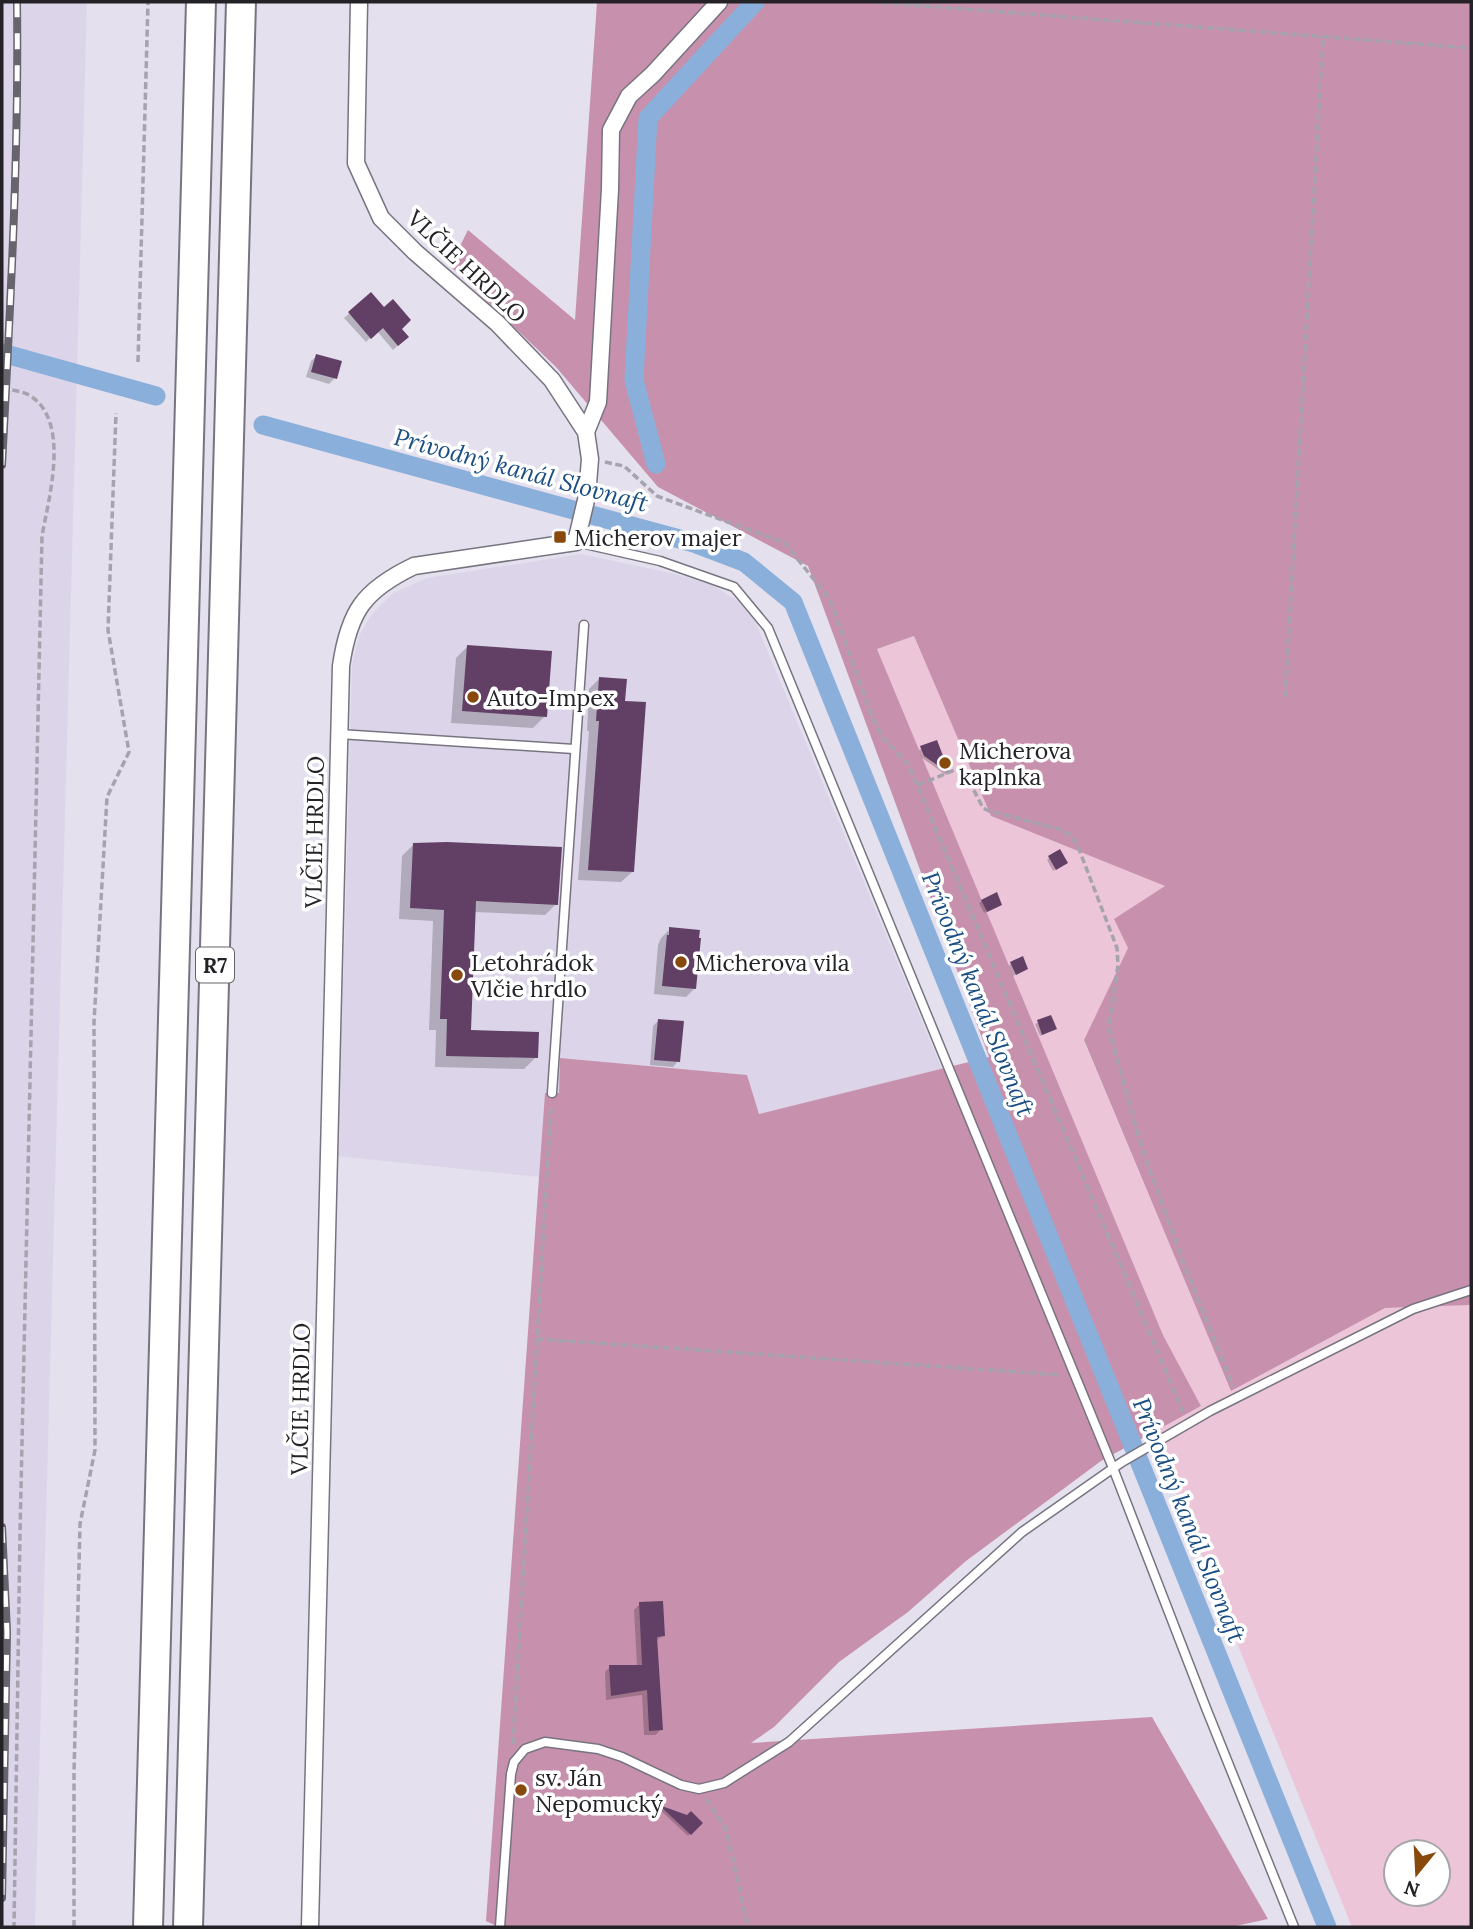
<svg xmlns="http://www.w3.org/2000/svg" width="1473" height="1929" viewBox="0 0 1473 1929" font-family="Lora,serif">
<style>
.built{fill:#dcd5ea}
.green{fill:#edc5d9;fill-rule:evenodd}
.forest{fill:#c791ad}
.shadow{fill:#0003}
.lines{fill:none;stroke-linecap:round;stroke-linejoin:round}
.canal{stroke:#8aafda;stroke-width:19}
.building{fill:#624066}
.lane-casing{stroke:#777480;stroke-width:11}
.street-casing{stroke:#777480;stroke-width:19}
.highway-casing{stroke:#777480;stroke-width:32}
.path{stroke:#a6a3ae;stroke-width:3.5;stroke-dasharray:7 3.5;stroke-linecap:butt}
.lane{stroke:#fff;stroke-width:8}
.street{stroke:#fff;stroke-width:16}
.highway{stroke:#fff;stroke-width:28}
.rail-casing{stroke:#66646c;stroke-width:8}
.rail{stroke:#fff;stroke-width:5;stroke-dasharray:16;stroke-linecap:butt}
.poi-dot{fill:#88490d;stroke:#fff;stroke-width:2.5}
.labels{text-anchor:middle;dominant-baseline:central;stroke-width:7;stroke-linejoin:round;paint-order:stroke}
.shield{fill:#fff;stroke:#666468;stroke-width:2}
.shield-label{font-size:21px;font-weight:bold;fill:#242227}
.street-label{font-size:23px;fill:#242227;stroke:#fff}
.poi-label{font-size:23px;fill:#242227;stroke:#fff;text-anchor:start}
.water-label{font-size:24px;font-style:italic;fill:#1a4e83;stroke:#fff}
</style>
<rect width="100%" height="100%" fill="#e4e0ee"/>
<g class="built">
<polygon points="2,2 87,2 35,1927 2,1927"/>
<polygon points="581,554 671,573 712,585 738,601 755,621 942,1069 759,1114 561,1058 559,1093 545,1093 540,1177 336,1156 345,930 352,665 359,636 371,615 393,593 427,578"/>
</g>
<path class="green" d="M914,636l77,180 175,70 -38,62 -44,93 147,350 154,-83 86,-3v622h-119l-200,-494 49,-27 -38,-71 -286,-686zM1396,1852h42v42h-42z"/>
<polygon class="forest" points="597,2 1471,2 1471,1305 1385,1308 1231,1391 1084,1040 1128,948 1114,919 1165,886 991,816 914,636 877,649 1163,1335 1201,1406 1101,1461 966,1561 908,1612 839,1662 774,1727 751,1743 1152,1717 1268,1919 1231,1927 499,1927 486,1921 545,1093 559,1093 560,1058 747,1075 759,1114 989,1057 808,566 658,487 556,367 450,266 468,230 575,320"/>
<g class="shadow">
<polygon points="371,294 407,337 393,350 377,331 366,342 344,318"/>
<polygon points="317,356 335,378 329,384 306,377 311,361"/>
<polygon points="468,646 545,716 533,728 451,723 456,658"/>
<polygon points="600,678 624,702 632,872 621,882 578,880 589,731 587,731 589,689"/>
<polygon points="936,742 948,773 946,775 922,758 919,750"/>
<polygon points="414,844 556,904 545,915 474,912 469,1032 536,1057 524,1069 435,1067 436,1030 429,1030 433,921 399,919 402,856"/>
<polygon points="1049,858 1063,865 1053,871 1047,860"/>
<polygon points="982,901 998,907 984,913 979,903"/>
<polygon points="670,929 695,988 686,997 654,994 658,945 661,938"/>
<polygon points="1011,963 1026,969 1013,976 1009,966"/>
<polygon points="1050,1017 1055,1029 1040,1036 1035,1024"/>
<polygon points="659,1020 678,1061 673,1067 650,1065 653,1026"/>
<polygon points="640,1604 663,1635 656,1641 661,1729 656,1735 644,1735 642,1695 606,1700 605,1672 610,1667 637,1666 634,1610"/>
<polygon points="660,1807 688,1817 700,1823 688,1836 658,1808"/>
</g>
<g class="lines">
<g class="canal">
<polyline points="2,353 156,396"/>
<polyline points="263,425 694,543 744,562 793,602 1327,1927"/>
<polyline points="656,464 634,380 648,118 755,2"/>
</g>
</g>
<g class="building">
<polygon points="371,292 384,307 393,299 411,320 402,329 409,337 398,346 383,328 371,339 348,312"/>
<polygon points="316,354 342,361 337,379 311,372"/>
<polygon points="467,645 552,651 547,717 462,711"/>
<polygon points="599,677 627,679 625,701 646,702 634,872 588,870 599,721 596,721"/>
<polygon points="937,740 950,774 924,756 920,746"/>
<polygon points="447,842 562,847 558,905 476,901 471,1030 539,1032 538,1058 446,1056 447,1019 440,1019 444,910 410,908 413,843"/>
<polygon points="1060,849 1068,863 1056,870 1048,856"/>
<polygon points="997,892 1002,905 987,912 981,900"/>
<polygon points="669,927 700,930 699,938 701,938 696,989 662,986 667,935 669,935"/>
<polygon points="1023,956 1028,969 1016,975 1010,962"/>
<polygon points="1051,1015 1057,1029 1042,1035 1037,1020"/>
<polygon points="658,1019 684,1021 680,1062 654,1060"/>
<polygon points="663,1601 665,1636 657,1637 663,1730 649,1731 647,1690 611,1696 609,1665 642,1665 639,1602"/>
<polygon points="659,1805 687,1815 691,1811 703,1823 691,1835"/>
</g>
<g class="lines">
<g class="lane-casing">
<g id="lane">
<polyline points="576,542 660,561 734,587 768,628 1113,1468 1206,1708 1294,1927"/>
<polyline points="339,734 574,749"/>
<polyline points="552,1093 584,625"/>
<polyline points="500,1927 511,1774 514,1762 525,1749 545,1742 598,1749 622,1757 681,1785 699,1789 724,1783 789,1742 1022,1532 1122,1462 1210,1411 1413,1309 1471,1290"/>
</g>
</g>
<g class="street-casing">
<g id="street">
<polyline points="586,432 598,402 610,189 611,130 629,96 653,74 719,2"/>
<path d="M310,1927l31,-1261c8,-55 23,-76 73,-100l162,-24 11,-46 3,-37 -4,-27 -34,-52 -55,-57 -82,-71 -34,-34 -25,-55 3,-161"/>
</g>
</g>
<g class="highway-casing">
<g id="highway">
<polyline points="148,1927 201,2"/>
<polyline points="188,1927 241,2"/>
</g>
</g>
<g class="path">
<polyline points="872,2 1471,48"/>
<polyline points="138,362 148,2"/>
<path d="M2,388c8,2 20,3 27,7 42,25 20,102 13,141l-22,998 -6,393"/>
<polyline points="605,462 624,466 657,496 785,543 830,600 873,719 883,738 908,764 917,785 1183,1412"/>
<polyline points="1285,697 1323,38"/>
<polyline points="918,785 962,767 983,808 989,811 1059,829 1069,834 1077,844 1117,948 1118,965 1109,1025 1111,1037 1142,1148 1181,1256 1233,1387"/>
<polyline points="537,1339 1062,1375"/>
<polyline points="513,1744 551,1106"/>
<polyline points="706,1799 726,1829 748,1927"/>
<polyline points="74,1927 74,1773 80,1524 95,1450 94,1022 107,797 129,752 108,630 116,413"/>
</g>
<use href="#lane" class="lane"/>
<use href="#street" class="street"/>
<use href="#highway" class="highway"/>
<g class="rail-casing">
<g id="rail">
<path d="M2,465c8,-154 17,-309 15,-463"/>
<polyline points="2,1527 7,1632 2,1898"/>
</g>
</g>
<use href="#rail" class="rail"/>
</g>
<g class="poi-dot">
<rect x="553" y="530" width="14" height="14" rx="3.5"/>
<circle cx="473" cy="697" r="7"/>
<circle cx="945" cy="763" r="7"/>
<circle cx="681" cy="962" r="7"/>
<circle cx="457" cy="975" r="7"/>
<circle cx="521" cy="1790" r="7"/>
</g>
<g class="labels">
<rect class="shield" x="196" y="947.5" width="38" height="35" rx="5"/>
<g class="shield-label">
<text x="215" y="965">R7</text>
</g>
<g class="street-label">
<text transform="translate(467 266) rotate(43)">VLČIE HRDLO</text>
<text transform="translate(314 832) rotate(-89)">VLČIE HRDLO</text>
<text transform="translate(300 1399) rotate(-89)">VLČIE HRDLO</text>
</g>
<g class="poi-label">
<text x="574" y="537">Micherov majer</text>
<text x="487" y="697">Auto-Impex</text>
<text x="959" y="750">Micherova<tspan x="959" dy="26">kaplnka</tspan></text>
<text x="471" y="962">Letohrádok<tspan x="471" dy="26">Vlčie hrdlo</tspan></text>
<text x="695" y="962">Micherova vila</text>
<text x="535" y="1777">sv. Ján<tspan x="535" dy="26">Nepomucký</tspan></text>
</g>
<g class="water-label">
<text transform="translate(521 470) rotate(15)">Prívodný kanál Slovnaft</text>
<text transform="translate(978 994) rotate(68)">Prívodný kanál Slovnaft</text>
<text transform="translate(1189 1520) rotate(68)">Prívodný kanál Slovnaft</text>
</g>
</g>
<rect width="1473" height="1929" fill="none" stroke="#242227" stroke-width="7"/>
<g transform="translate(1417 1873) rotate(198)"><circle r="33" fill="#ffffff" stroke="#a7a7a9" stroke-width="2"/>
<path d="M0-5L12 26L0 18L-12 26Z" fill="#88490d"/>
<text y="-10" font-size="19" font-weight="bold" text-anchor="middle" fill="#242227">N</text>
</g>
</svg>
